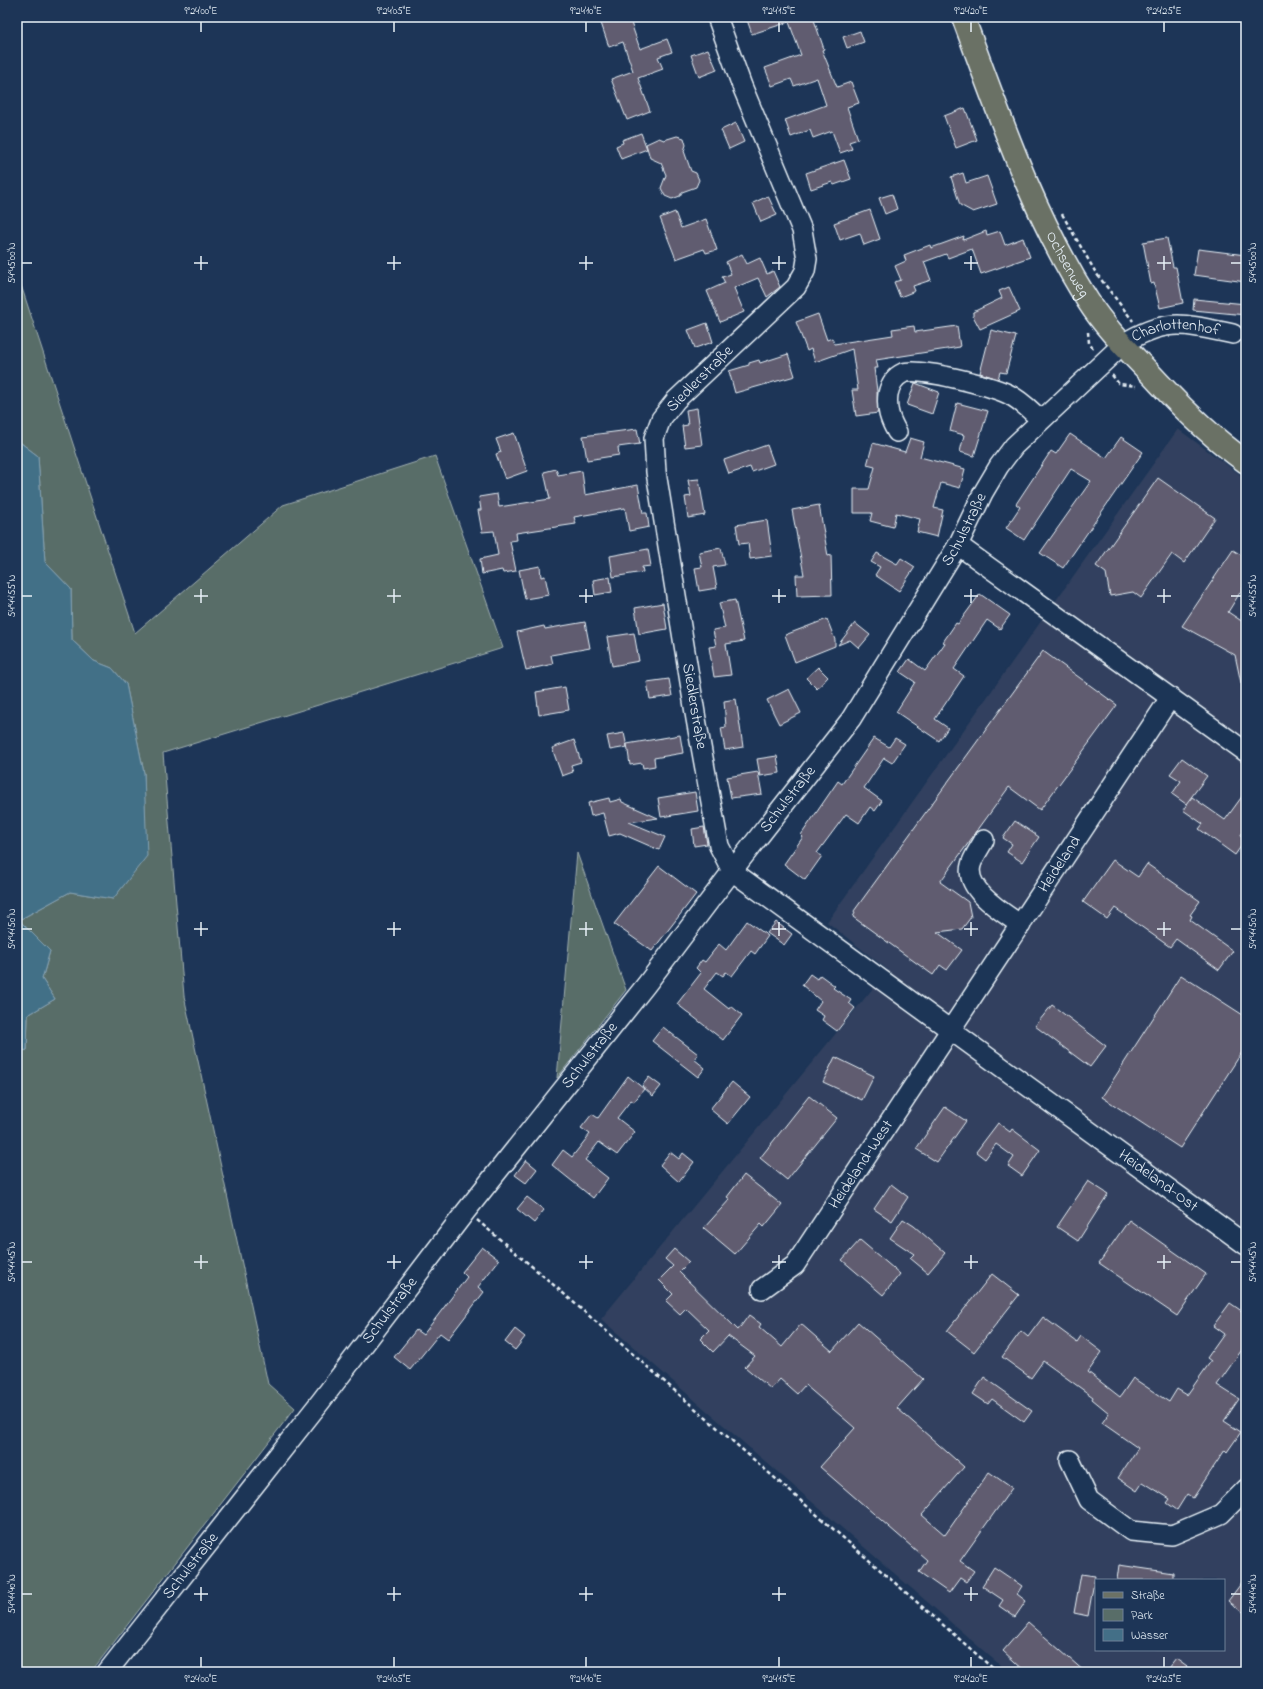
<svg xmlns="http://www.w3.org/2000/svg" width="1263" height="1689" viewBox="0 0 1263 1689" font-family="'Indie Flower',sans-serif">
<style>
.built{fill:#31415e;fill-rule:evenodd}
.green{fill:#586d68;stroke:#a0afb0}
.water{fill:#436f87;stroke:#85a3b4}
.building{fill:#615c70;stroke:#e8f1f8}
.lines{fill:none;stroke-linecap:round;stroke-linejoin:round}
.minor-casing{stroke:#e8f1f8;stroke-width:22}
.major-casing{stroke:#e8f1f8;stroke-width:25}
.path{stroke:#e8f1f8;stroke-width:2.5;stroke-dasharray:4 3;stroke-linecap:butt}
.minor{stroke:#1d3557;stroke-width:19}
.major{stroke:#6b7165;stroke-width:22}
.ticks{fill:none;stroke:#e8f1f8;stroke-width:1.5}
.labels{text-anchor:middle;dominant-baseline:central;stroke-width:4;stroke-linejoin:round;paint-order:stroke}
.street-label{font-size:16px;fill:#e8f1f8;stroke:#1d3557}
.neatline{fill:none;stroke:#e8f1f8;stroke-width:1.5}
.ticks-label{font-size:10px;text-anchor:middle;fill:#e8f1f8}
</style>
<rect width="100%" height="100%" fill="#1d3557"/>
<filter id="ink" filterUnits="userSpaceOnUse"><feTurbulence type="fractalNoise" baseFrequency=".025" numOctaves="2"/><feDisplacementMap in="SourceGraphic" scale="8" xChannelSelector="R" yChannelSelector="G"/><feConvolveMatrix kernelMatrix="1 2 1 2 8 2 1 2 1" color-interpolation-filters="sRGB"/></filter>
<g filter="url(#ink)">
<path class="built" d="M1178,429l68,50v1193h-238l-407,-353 287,-349 -61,-48zM1096,1580h128v70h-128z"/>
<g class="green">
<polygon points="17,273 135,633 283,505 435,456 503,648 163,753 184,996 268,1384 295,1408 91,1672 17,1672 17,1052 27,1050 28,1015 55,999 42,979 50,951 19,920 70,892 113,899 146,856 144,773 126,684 112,668 94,661 72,640 71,589 45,562 38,456 17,440"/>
<polygon points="577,853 626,990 557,1078"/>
</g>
<polygon class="water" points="17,440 38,456 45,562 71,589 72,640 94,661 112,668 126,684 144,773 147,856 113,899 70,892 19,920 50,951 42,979 55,999 28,1015 27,1050 17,1052"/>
<g class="building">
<polygon points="607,17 629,17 640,49 667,39 672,52 658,57 663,69 638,78 650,111 627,120 611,79 633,71 623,42 609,47 600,20"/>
<polygon points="746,17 813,17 824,49 822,50 837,87 851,82 859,103 847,107 858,139 849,142 852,149 840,153 832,131 813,138 810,130 791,137 785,120 826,105 817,78 794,86 791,79 772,86 765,68 801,55 789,22 752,34"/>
<polygon points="860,31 864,42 847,48 843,37"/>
<polygon points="708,49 717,70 699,77 691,55"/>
<polygon points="965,108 977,140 956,148 944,116"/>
<polygon points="736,123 744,142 729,149 721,130"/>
<polygon points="641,133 647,149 621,159 616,146 623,143 622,140"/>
<polygon points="677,136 684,138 686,145 684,151 691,171 696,173 699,180 696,187 682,192 680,196 672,199 665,196 661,188 666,175 661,163 650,158 646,144 659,138 664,140"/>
<polygon points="844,160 851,179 834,185 832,182 811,189 806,173"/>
<polygon points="963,173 966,183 987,176 997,204 973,212 960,205 951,177"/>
<polygon points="892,194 897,209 885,214 879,198"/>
<polygon points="768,196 777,215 761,222 753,203"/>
<polygon points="870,210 880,239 864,245 860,233 840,240 834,223"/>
<polygon points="675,212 681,228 706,219 717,250 706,253 704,249 676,259 660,218"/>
<polygon points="986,231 987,235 1000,231 1005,245 1023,238 1030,257 981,274 972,249 948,258 946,254 924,262 931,280 913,286 915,291 900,297 894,282 901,280 895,266 906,261 904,255 930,245 931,248 964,236 963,240"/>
<polygon points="1167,238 1173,267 1176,267 1183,303 1160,308 1154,283 1151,284 1143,242"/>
<polygon points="1198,249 1246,255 1246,282 1194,275"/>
<polygon points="742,254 747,264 760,258 767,274 773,271 780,287 767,297 758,278 734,288 744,312 720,322 707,291 725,283 722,277 731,274 726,262"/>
<polygon points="1009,287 1020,311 980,329 973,316 973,312 1002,298 999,291"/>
<polygon points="1194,299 1246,304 1246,315 1193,310"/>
<polygon points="818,314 827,340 832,338 834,344 893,335 892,329 914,326 915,332 957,326 960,347 876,360 878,368 874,368 877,391 878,413 856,416 852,390 858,390 852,349 815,362 811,349 807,351 796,322"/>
<polygon points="707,323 713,342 695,348 688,330"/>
<polygon points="991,330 1016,336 1006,373 1000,372 998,379 980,373"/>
<polygon points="788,354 795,376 735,393 729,371 749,365 749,363 759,360 760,363"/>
<polygon points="915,383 939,392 932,414 907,405"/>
<polygon points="957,403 988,411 974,456 960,452 964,435 950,431"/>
<polygon points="697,408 702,445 685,447 682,426 688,425 686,410"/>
<polygon points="637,429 640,444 618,447 619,455 587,460 583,436"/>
<polygon points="514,433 527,471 505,479 496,454 501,452 496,439"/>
<polygon points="1070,434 1106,458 1121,437 1143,452 1063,568 1040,553 1091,481 1071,469 1024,540 1006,528 1020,507 1016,504 1051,451 1056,454"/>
<polygon points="910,438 924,442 920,457 965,469 960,488 941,483 934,508 943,510 937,537 917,532 920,519 896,513 893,527 870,521 872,513 854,513 854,489 869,489 875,467 867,465 873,443 905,452"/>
<polygon points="767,445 774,464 752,472 750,467 729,474 724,460"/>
<polygon points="556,469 558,475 582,471 585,495 638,485 643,513 647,513 649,527 629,531 625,508 574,517 576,524 516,533 517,540 510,541 516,571 503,573 502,570 482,574 480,559 498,555 494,531 482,532 478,510 481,510 479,497 497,494 499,507 550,499 544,472"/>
<polygon points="1158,478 1215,518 1184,563 1172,554 1141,598 1133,592 1110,596 1106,573 1096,566"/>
<polygon points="699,479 705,515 688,518 685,497 691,496 688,480"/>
<polygon points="819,505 828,556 831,555 832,595 797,596 796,575 804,575 792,510"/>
<polygon points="767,520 772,556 750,559 748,543 739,544 736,525"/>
<polygon points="721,548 725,565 713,567 717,588 699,591 695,568 702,567 699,552"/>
<polygon points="648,549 651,566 642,567 643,572 613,577 610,556"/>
<polygon points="1233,550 1246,558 1246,583 1228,612 1246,624 1246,682 1241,683 1235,655 1182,626"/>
<polygon points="877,553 897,564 901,558 915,567 899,591 875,575 880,567 871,562"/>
<polygon points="540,566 541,577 545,576 549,595 525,599 519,570"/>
<polygon points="610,577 612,592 595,595 593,580"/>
<polygon points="980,594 1010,615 1000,629 987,620 954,669 964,676 935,719 948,728 939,741 896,712 915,682 900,672 909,659 925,671 945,643 943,642 956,623 958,624"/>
<polygon points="735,600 744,641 726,644 731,675 714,677 709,647 716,646 713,630 725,628 719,603"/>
<polygon points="663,603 667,629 639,634 635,608"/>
<polygon points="827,619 835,640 835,646 795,662 785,635"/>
<polygon points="585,622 590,648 551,655 553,664 526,670 517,632 544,626 545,629"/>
<polygon points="855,623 870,635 859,648 850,640 838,645"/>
<polygon points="634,633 639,661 612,666 607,637"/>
<polygon points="1043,651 1117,705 1040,810 1009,787 940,882 968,902 971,917 962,929 937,932 962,950 947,970 940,965 933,975 853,917 855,913 854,911"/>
<polygon points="818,667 828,677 817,689 806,678"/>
<polygon points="669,679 672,696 650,699 647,682"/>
<polygon points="565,687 569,710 539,715 536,692"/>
<polygon points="789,689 801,713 779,724 767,700"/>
<polygon points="736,699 743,747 725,750 721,728 726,727 724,701"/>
<polygon points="624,733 627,747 610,750 607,736"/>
<polygon points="680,735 683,753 654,758 655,766 643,768 642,763 630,765 627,744"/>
<polygon points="874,738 889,747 895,738 905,744 892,763 884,758 864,788 882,801 875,811 870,807 859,823 846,814 817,853 822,856 805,880 784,864 803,837 801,835 838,781 842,784"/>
<polygon points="574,740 581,762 571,765 573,772 562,776 552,748"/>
<polygon points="777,756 780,773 760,776 757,759"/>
<polygon points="1182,758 1207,776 1186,804 1172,794 1181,781 1170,774"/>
<polygon points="758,772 762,794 731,798 727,777"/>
<polygon points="1246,791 1246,828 1240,836 1246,839 1235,855 1199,829 1203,824 1183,810 1192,797 1225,820"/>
<polygon points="695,792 698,811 661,817 658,798"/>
<polygon points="609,798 610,802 621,799 622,802 658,818 629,822 665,837 659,850 620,833 609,836 603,813 591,816 588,803"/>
<polygon points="1015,821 1039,837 1022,862 1007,852 1012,844 1003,838"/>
<polygon points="704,827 707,844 694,846 692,829"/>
<polygon points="1113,860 1138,877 1147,864 1200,901 1190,915 1192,916 1190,920 1233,951 1219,970 1176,939 1170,947 1115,908 1107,919 1083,902"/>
<polygon points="659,866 696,894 652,951 614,924"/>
<polygon points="747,921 768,936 755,954 751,951 732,976 726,972 723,976 717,972 704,989 729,1009 731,1006 742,1015 723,1040 677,1004 701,973 696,968 702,960 705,962 719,944 726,950"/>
<polygon points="776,922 792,934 784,945 767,933"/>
<polygon points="810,974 817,979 820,975 835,986 833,988 851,1000 849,1003 855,1008 837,1031 822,1020 824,1016 815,1010 821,1001 802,985"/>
<polygon points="1181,975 1246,1017 1246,1046 1180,1148 1102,1097"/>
<polygon points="1052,1005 1106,1046 1090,1067 1035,1026"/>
<polygon points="663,1027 698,1054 694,1059 705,1068 698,1077 652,1041"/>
<polygon points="835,1057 874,1076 862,1100 823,1082"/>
<polygon points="628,1076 644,1089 634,1102 631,1100 617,1118 635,1132 617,1155 599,1142 585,1160 608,1178 593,1198 552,1165 563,1150 572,1157 590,1134 581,1128 592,1114 598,1118"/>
<polygon points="649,1077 661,1086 653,1096 642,1086"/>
<polygon points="732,1082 750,1097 728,1124 710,1109"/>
<polygon points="809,1096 837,1118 787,1180 760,1158"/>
<polygon points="945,1107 966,1121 937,1162 916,1149"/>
<polygon points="998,1123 1010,1132 1012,1129 1040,1150 1022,1176 1008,1166 1014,1157 996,1144 985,1159 976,1152"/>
<polygon points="670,1152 679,1159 683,1153 694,1162 679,1182 660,1165"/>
<polygon points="526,1160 537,1169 526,1183 515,1175"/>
<polygon points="744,1175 782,1205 764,1227 761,1224 735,1254 704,1228 730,1199 727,1197"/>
<polygon points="1088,1181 1108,1194 1078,1241 1057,1227"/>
<polygon points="891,1184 908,1197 892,1221 874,1209"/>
<polygon points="527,1197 544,1210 534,1223 517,1209"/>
<polygon points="903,1219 914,1226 945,1253 928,1273 910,1258 914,1254 890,1238"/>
<polygon points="1129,1220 1206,1274 1177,1316 1099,1263"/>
<polygon points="860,1240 900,1274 883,1295 842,1260"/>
<polygon points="482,1247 499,1260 478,1287 484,1292 448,1339 440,1333 410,1370 394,1357 416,1330 423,1335 467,1277 462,1272"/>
<polygon points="674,1249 689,1262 679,1272 738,1330 749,1315 761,1324 759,1327 782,1347 801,1324 832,1351 858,1322 923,1379 897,1408 964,1467 922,1515 945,1535 989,1472 1012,1488 960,1561 974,1571 966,1582 960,1578 949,1593 919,1572 927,1560 820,1467 855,1428 805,1385 797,1394 780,1379 771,1389 745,1367 755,1356 728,1336 713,1352 700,1339 709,1330 686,1308 680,1314 666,1301 673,1294 659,1280 673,1266 665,1259"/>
<polygon points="992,1274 1019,1295 974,1352 947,1331"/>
<polygon points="1230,1303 1246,1314 1246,1344 1217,1385 1239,1399 1224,1421 1241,1432 1227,1452 1225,1450 1193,1498 1187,1494 1177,1510 1167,1503 1170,1499 1143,1482 1137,1491 1118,1478 1138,1448 1102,1423 1109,1413 1092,1399 1093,1397 1043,1361 1031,1378 1002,1357 1021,1331 1028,1337 1043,1317 1077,1342 1081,1336 1102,1352 1088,1372 1120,1397 1133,1378 1169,1402 1177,1389 1187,1395 1211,1361 1207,1358 1224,1334 1213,1326"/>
<polygon points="515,1329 525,1337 515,1350 505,1342"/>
<polygon points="984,1377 1032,1411 1024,1422 992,1399 988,1404 973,1394"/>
<polygon points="1119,1565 1173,1573 1173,1580 1117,1580"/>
<polygon points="994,1567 1022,1586 1017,1594 1026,1601 1015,1617 999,1606 1003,1600 982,1586"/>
<polygon points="1081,1574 1095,1576 1088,1616 1074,1613"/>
<polygon points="1246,1577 1246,1614 1228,1601"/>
<polygon points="1028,1622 1085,1672 1026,1672 1003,1651"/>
<polygon points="1176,1659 1194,1672 1166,1672"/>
</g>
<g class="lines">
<g class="minor-casing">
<g id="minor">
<path id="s1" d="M717,17l25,69 60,144 5,29 -2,12 -9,16 -120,113 -15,19 -7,19 2,34 40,247 23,127 13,25 514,374"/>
<path d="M897,432c-7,-12 -11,-23 -9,-38 2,-9 6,-17 15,-21 16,-6 88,13 105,21 13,6 23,17 33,26"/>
<polyline points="958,545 1246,752"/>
<path d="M984,840c-4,8 -11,17 -13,25 -7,25 33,48 50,60"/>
<path id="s2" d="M762,1289l33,-24 375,-567"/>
<polyline points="1070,1460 1089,1500 1131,1531 1172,1535 1221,1514 1246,1489"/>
<path id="s3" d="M107,1672l214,-271 145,-190 180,-226 86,-114 119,-152 107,-174 25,-52 16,-27 15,-20 109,-102c43,-27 62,-20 110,-10"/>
</g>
</g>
<g class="major-casing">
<g id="major">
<path id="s4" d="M963,17c36,97 69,196 125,284 19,30 47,56 71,82 27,29 55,56 87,79"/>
</g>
</g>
<g class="path">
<polyline points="1062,214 1096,273 1133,321"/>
<polyline points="1088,332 1089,343 1094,350"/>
<polyline points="1112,375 1119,384 1136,386"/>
<polyline points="477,1220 548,1280 997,1672"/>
</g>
<use href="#minor" class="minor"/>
<use href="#major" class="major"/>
</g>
</g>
<path class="ticks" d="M201,22v10M394,22v10M586,22v10M779,22v10M971,22v10M1164,22v10M201,256v14M394,256v14M586,256v14M779,256v14M971,256v14M1164,256v14M22,263h10M194,263h14M387,263h14M579,263h14M772,263h14M964,263h14M1157,263h14M1231,263h10M201,589v14M394,589v14M586,589v14M779,589v14M971,589v14M1164,589v14M22,596h10M194,596h14M387,596h14M579,596h14M772,596h14M964,596h14M1157,596h14M1231,596h10M201,922v14M394,922v14M586,922v14M779,922v14M971,922v14M1164,922v14M22,929h10M194,929h14M387,929h14M579,929h14M772,929h14M964,929h14M1157,929h14M1231,929h10M201,1255v14M394,1255v14M586,1255v14M779,1255v14M971,1255v14M1164,1255v14M22,1262h10M194,1262h14M387,1262h14M579,1262h14M772,1262h14M964,1262h14M1157,1262h14M1231,1262h10M201,1587v14M394,1587v14M586,1587v14M779,1587v14M971,1587v14M22,1594h10M194,1594h14M387,1594h14M579,1594h14M772,1594h14M964,1594h14M1231,1594h10M201,1657v10M394,1657v10M586,1657v10M779,1657v10M971,1657v10M1164,1657v10"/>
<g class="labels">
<g class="street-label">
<text stroke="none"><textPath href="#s4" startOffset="269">Ochsenweg</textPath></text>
<text stroke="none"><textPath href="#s3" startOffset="1733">Charlottenhof</textPath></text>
<text transform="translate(700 379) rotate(-45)">Siedlerstraße</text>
<text stroke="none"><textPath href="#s3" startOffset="1430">Schulstraße</textPath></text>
<text stroke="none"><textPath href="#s1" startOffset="770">Siedlerstraße</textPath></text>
<text stroke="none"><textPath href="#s3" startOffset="1107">Schulstraße</textPath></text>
<text stroke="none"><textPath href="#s2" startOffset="521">Heideland</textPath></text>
<text stroke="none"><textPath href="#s3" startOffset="783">Schulstraße</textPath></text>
<text stroke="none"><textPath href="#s2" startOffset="161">Heideland-West</textPath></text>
<text stroke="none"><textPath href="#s1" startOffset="1467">Heideland-Ost</textPath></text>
<text stroke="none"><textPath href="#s3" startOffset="459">Schulstraße</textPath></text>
<text stroke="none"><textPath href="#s3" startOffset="135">Schulstraße</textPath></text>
</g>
</g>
<rect width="1263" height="1689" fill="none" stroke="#1d3557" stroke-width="44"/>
<rect x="1095" y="1579" width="130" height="72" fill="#1d3557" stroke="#6e8097"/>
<rect x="1103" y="1592" width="20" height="6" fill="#6b7165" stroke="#6e8097"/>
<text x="1131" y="1599" font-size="12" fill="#e8f1f8">Straße</text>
<rect x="1103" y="1609" width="20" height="12" fill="#586d68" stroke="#6e8097"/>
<text x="1131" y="1619" font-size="12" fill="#e8f1f8">Park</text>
<rect x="1103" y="1629" width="20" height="12" fill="#436f87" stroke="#6e8097"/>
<text x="1131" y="1639" font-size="12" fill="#e8f1f8">Wasser</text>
<rect x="22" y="22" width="1219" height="1645" class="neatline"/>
<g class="ticks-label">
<text x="201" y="14">9°24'00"E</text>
<text x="394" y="14">9°24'05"E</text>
<text x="586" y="14">9°24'10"E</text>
<text x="779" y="14">9°24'15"E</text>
<text x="971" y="14">9°24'20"E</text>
<text x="1164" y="14">9°24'25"E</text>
<text transform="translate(11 263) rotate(-90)" y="4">54°45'00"N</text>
<text transform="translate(1252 263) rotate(-90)" y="4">54°45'00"N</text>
<text transform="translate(11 596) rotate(-90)" y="4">54°44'55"N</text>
<text transform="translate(1252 596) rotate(-90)" y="4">54°44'55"N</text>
<text transform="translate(11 929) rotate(-90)" y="4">54°44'50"N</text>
<text transform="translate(1252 929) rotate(-90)" y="4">54°44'50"N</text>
<text transform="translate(11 1262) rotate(-90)" y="4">54°44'45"N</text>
<text transform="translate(1252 1262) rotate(-90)" y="4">54°44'45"N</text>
<text transform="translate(11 1594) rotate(-90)" y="4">54°44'40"N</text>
<text transform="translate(1252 1594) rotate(-90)" y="4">54°44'40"N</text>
<text x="201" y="1682">9°24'00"E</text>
<text x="394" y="1682">9°24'05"E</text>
<text x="586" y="1682">9°24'10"E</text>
<text x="779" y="1682">9°24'15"E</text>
<text x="971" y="1682">9°24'20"E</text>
<text x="1164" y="1682">9°24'25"E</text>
</g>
</svg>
